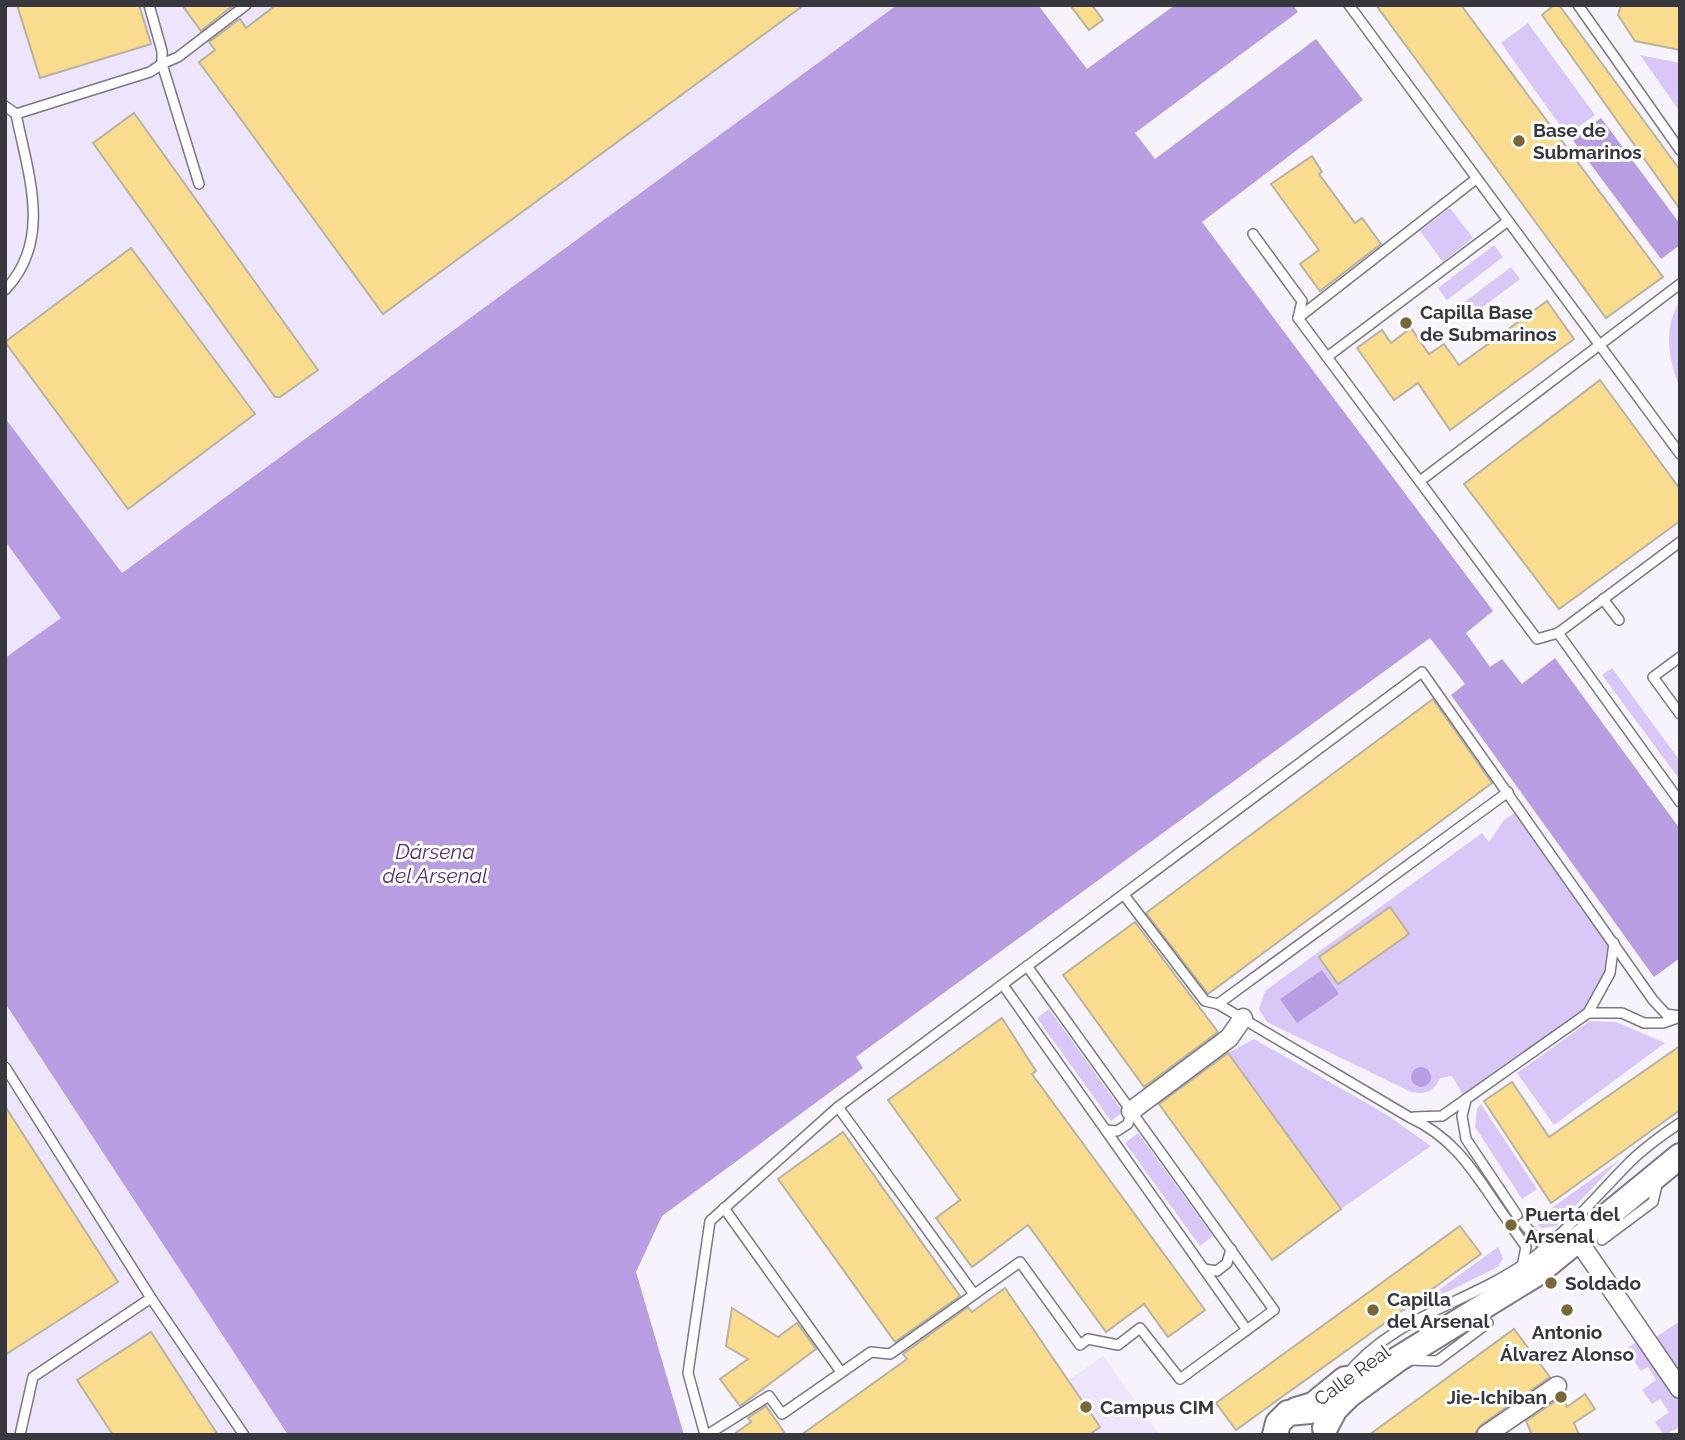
<svg xmlns="http://www.w3.org/2000/svg" width="1685" height="1440" viewBox="0 0 1685 1440" font-family="Raleway,sans-serif">
<style>
.built{fill:#ede5fc}
.green{fill:#d9c8f7}
.water{fill:#b89de2}
.building{fill:#f9dc8e;stroke:#b9b3a4;stroke-width:2}
.lines{fill:none;stroke-linecap:round;stroke-linejoin:round}
.lane-casing{stroke:#7c7785;stroke-width:12}
.street-casing{stroke:#7c7785;stroke-width:21}
.secondary-casing{stroke:#7c7785;stroke-width:28}
.lane{stroke:#fff;stroke-width:9}
.street{stroke:#fff;stroke-width:18}
.secondary{stroke:#fff;stroke-width:24}
.poi-dot{fill:#7a6736;stroke:#fff;stroke-width:2.5}
.labels{text-anchor:middle;dominant-baseline:central;stroke-width:6;stroke-linejoin:round;paint-order:stroke}
.poi-label{font-size:19px;font-weight:bold;fill:#39373e;stroke:#fff;text-anchor:start}
.street-label{font-size:19px;fill:#39373e;stroke:#fff}
.water-label{font-size:21px;font-style:italic;fill:#532e7f;stroke:#fff}
</style>
<rect width="100%" height="100%" fill="#f6f3fd"/>
<g class="built">
<polygon points="5,5 897,5 121,573 100,544 61,618 5,658"/>
<polygon points="5,1003 288,1435 5,1435"/>
<polygon points="1103,1356 1160,1435 991,1435"/>
</g>
<g class="green">
<polygon points="1528,23 1595,115 1567,135 1501,43"/>
<polygon points="1640,55 1680,63 1680,112"/>
<polygon points="1450,208 1473,238 1443,262 1420,231"/>
<polygon points="1494,245 1503,257 1447,300 1438,288"/>
<polygon points="1511,267 1520,279 1463,322 1454,310"/>
<path d="M1680,301v88c-11,-29 -18,-60 0,-88z"/>
<polygon points="1612,668 1680,761 1680,780 1602,675"/>
<path d="M1520,809l94,134 -4,30 -22,40 -122,87 -14,-24 -12,2c-6,14 -15,17 -29,14l-144,-70 -8,-13 6,-18 217,-158 7,9 15,-22z"/>
<polygon points="1049,1009 1123,1112 1111,1121 1037,1018"/>
<polygon points="1590,1021 1616,1022 1665,1043 1554,1125 1517,1073"/>
<polygon points="1254,1039 1384,1113 1431,1146 1341,1209 1228,1053"/>
<polygon points="1481,1104 1537,1189 1522,1199 1475,1127 1477,1109"/>
<polygon points="1138,1133 1213,1236 1200,1246 1125,1143"/>
<polygon points="1620,1159 1556,1226 1541,1228 1535,1220"/>
<polygon points="1498,1247 1503,1258 1498,1267 1414,1308"/>
<polygon points="1680,1321 1680,1364 1677,1366 1656,1337"/>
<polygon points="1641,1339 1680,1398 1680,1427 1664,1435 1655,1422 1669,1412 1660,1399 1652,1404 1642,1390 1656,1380 1648,1367 1641,1371 1626,1349"/>
</g>
<g class="water">
<polygon points="897,5 1038,5 1087,69 1175,5 1293,5 1298,12 1135,133 1155,159 1316,39 1363,100 1202,222 1493,611 1466,633 1490,667 1502,659 1522,684 1555,658 1680,829 1680,958 1654,977 1451,695 1465,684 1430,638 856,1057 863,1068 662,1216 636,1272 684,1435 288,1435 5,1003 5,658 61,618 5,541 5,418 122,573"/>
<polygon points="1601,118 1680,224 1680,245 1661,259 1572,139"/>
<polygon points="1322,970 1339,994 1297,1023 1280,999"/>
<circle cx="1421" cy="1077" r="10"/>
</g>
<g class="building">
<polygon points="17,5 139,5 151,44 40,78"/>
<polygon points="182,5 230,5 231,7 201,31"/>
<polygon points="276,5 804,5 383,314 199,62 215,50 209,42 240,19 246,28"/>
<polygon points="1070,5 1092,5 1103,20 1089,30"/>
<polygon points="1376,5 1461,5 1663,277 1606,318"/>
<polygon points="1554,5 1559,5 1680,170 1680,209 1542,15"/>
<polygon points="1621,5 1680,5 1680,50 1635,41 1618,15"/>
<polygon points="134,113 318,370 280,397 275,397 93,143"/>
<polygon points="1312,156 1322,172 1319,174 1355,223 1362,218 1381,244 1320,291 1300,264 1319,250 1271,184"/>
<polygon points="131,248 255,414 128,509 5,342"/>
<polygon points="1547,301 1574,339 1450,430 1418,383 1394,400 1357,348 1382,330 1391,343 1411,328 1429,354 1444,344 1459,365"/>
<polygon points="1600,380 1680,489 1680,521 1559,609 1464,484"/>
<polygon points="1433,699 1492,783 1208,994 1146,913"/>
<polygon points="1390,907 1409,934 1338,984 1319,957"/>
<polygon points="1135,922 1218,1032 1144,1087 1063,975"/>
<polygon points="1002,1018 1036,1071 1032,1074 1205,1310 1168,1337 1144,1304 1106,1332 1028,1225 972,1267 936,1218 960,1200 888,1100"/>
<polygon points="1680,1046 1680,1110 1551,1203 1484,1101 1512,1082 1549,1137"/>
<polygon points="1228,1053 1341,1209 1272,1260 1159,1104"/>
<polygon points="5,1106 118,1282 5,1355"/>
<polygon points="843,1132 960,1296 895,1342 778,1179"/>
<polygon points="1460,1226 1481,1254 1236,1430 1216,1403"/>
<polygon points="1005,1288 1100,1427 1089,1435 801,1435 907,1359 903,1354 968,1307 972,1312"/>
<polygon points="732,1308 778,1337 797,1323 816,1349 740,1406 720,1379 748,1359 726,1346"/>
<polygon points="1514,1329 1550,1377 1480,1426 1475,1434 1369,1435"/>
<polygon points="151,1332 218,1435 113,1435 77,1380"/>
<polygon points="1585,1394 1595,1409 1574,1423 1579,1435 1532,1435 1526,1421 1563,1396 1567,1407"/>
<polygon points="766,1406 786,1435 733,1435 751,1422 748,1418"/>
</g>
<g class="lines">
<g class="lane-casing">
<g id="lane">
<polyline points="1349,5 1680,454"/>
<polyline points="1578,5 1680,150"/>
<polyline points="5,106 16,114 150,72 162,64 162,51 149,5"/>
<polyline points="199,184 162,64 178,57 246,5"/>
<polyline points="1253,234 1302,301 1298,318 1537,639 1558,633 1680,542"/>
<path d="M5,290c48,-50 23,-116 11,-176"/>
<polyline points="1298,318 1476,179"/>
<polyline points="1327,357 1508,221"/>
<polyline points="1420,481 1680,284"/>
<polyline points="1603,599 1619,620"/>
<polyline points="1558,633 1680,802"/>
<polyline points="1680,657 1653,677 1680,714"/>
<path d="M1124,895l81,106 13,3 191,113c50,23 68,61 99,104"/>
<polyline points="1003,985 1247,1330"/>
<polyline points="1218,1004 1508,792"/>
<polyline points="1588,1013 1622,1013 1644,1023 1663,1023 1680,1017"/>
<polyline points="5,1067 151,1298 244,1435"/>
<polyline points="1466,1100 1462,1116 1466,1139 1517,1215"/>
<polyline points="838,1107 974,1294"/>
<polyline points="1414,1117 1442,1116 1588,1013 1610,973 1614,943"/>
<polyline points="1106,1130 1117,1131 1128,1124 1131,1111"/>
<polyline points="724,1208 841,1372"/>
<polyline points="1523,1223 1539,1242 1553,1240"/>
<polyline points="1514,1230 1526,1247 1523,1262"/>
<polyline points="1602,1240 1653,1202 1658,1181"/>
<polyline points="1204,1269 1217,1271 1227,1263 1231,1249"/>
<polyline points="1410,1360 1437,1361 1488,1323"/>
<path d="M1344,1378c50,-64 126,-74 187,-119 37,-28 66,-64 99,-97 15,-15 32,-27 50,-39"/>
<polyline points="20,1435 33,1377 151,1298"/>
<polyline points="705,1435 688,1373 710,1221 838,1107 1422,672 1653,1000 1666,1014 1680,1016"/>
<polyline points="707,1435 769,1396 782,1414 871,1352 890,1354 1020,1262 1080,1345 1088,1339 1118,1345 1140,1328 1180,1379 1274,1310 1027,966"/>
</g>
</g>
<g class="street-casing">
<g id="street">
<polyline points="1131,1111 1229,1038 1243,1018"/>
<polyline points="1577,1239 1680,1389"/>
<polyline points="1486,1435 1557,1386"/>
</g>
</g>
<g class="secondary-casing">
<g id="secondary">
<polyline points="1296,1410 1313,1405 1345,1379"/>
<polyline points="1325,1428 1335,1409 1349,1395 1398,1359 1536,1274 1680,1156"/>
<polyline points="1275,1435 1278,1423 1288,1413 1310,1411"/>
</g>
</g>
<use href="#lane" class="lane"/>
<use href="#street" class="street"/>
<use href="#secondary" class="secondary"/>
</g>
<g class="poi-dot">
<circle cx="1519" cy="141" r="7"/>
<circle cx="1406" cy="323" r="7"/>
<circle cx="1511" cy="1225" r="7"/>
<circle cx="1551" cy="1283" r="7"/>
<circle cx="1373" cy="1310" r="7"/>
<circle cx="1567" cy="1310" r="7"/>
<circle cx="1561" cy="1397" r="7"/>
<circle cx="1086" cy="1407" r="7"/>
</g>
<g class="labels">
<g class="poi-label">
<text x="1533" y="130">Base de<tspan x="1533" dy="22">Submarinos</tspan></text>
<text x="1420" y="312">Capilla Base<tspan x="1420" dy="22">de Submarinos</tspan></text>
<text x="1525" y="1214">Puerta del<tspan x="1525" dy="22">Arsenal</tspan></text>
<text x="1565" y="1283">Soldado</text>
<text x="1387" y="1299">Capilla<tspan x="1387" dy="22">del Arsenal</tspan></text>
<text x="1567" y="1332" text-anchor="middle">Antonio<tspan x="1567" dy="22">Álvarez Alonso</tspan></text>
<text x="1547" y="1397" text-anchor="end">Jie-Ichiban</text>
<text x="1100" y="1407">Campus CIM</text>
</g>
<g class="street-label">
<text transform="translate(1352 1375) rotate(-36)">Calle Real</text>
</g>
<g class="water-label">
<text x="435" y="851">Dársena<tspan x="435" dy="24">del Arsenal</tspan></text>
</g>
</g>
<rect width="1685" height="1440" fill="none" stroke="#39373e" stroke-width="14"/>
</svg>
